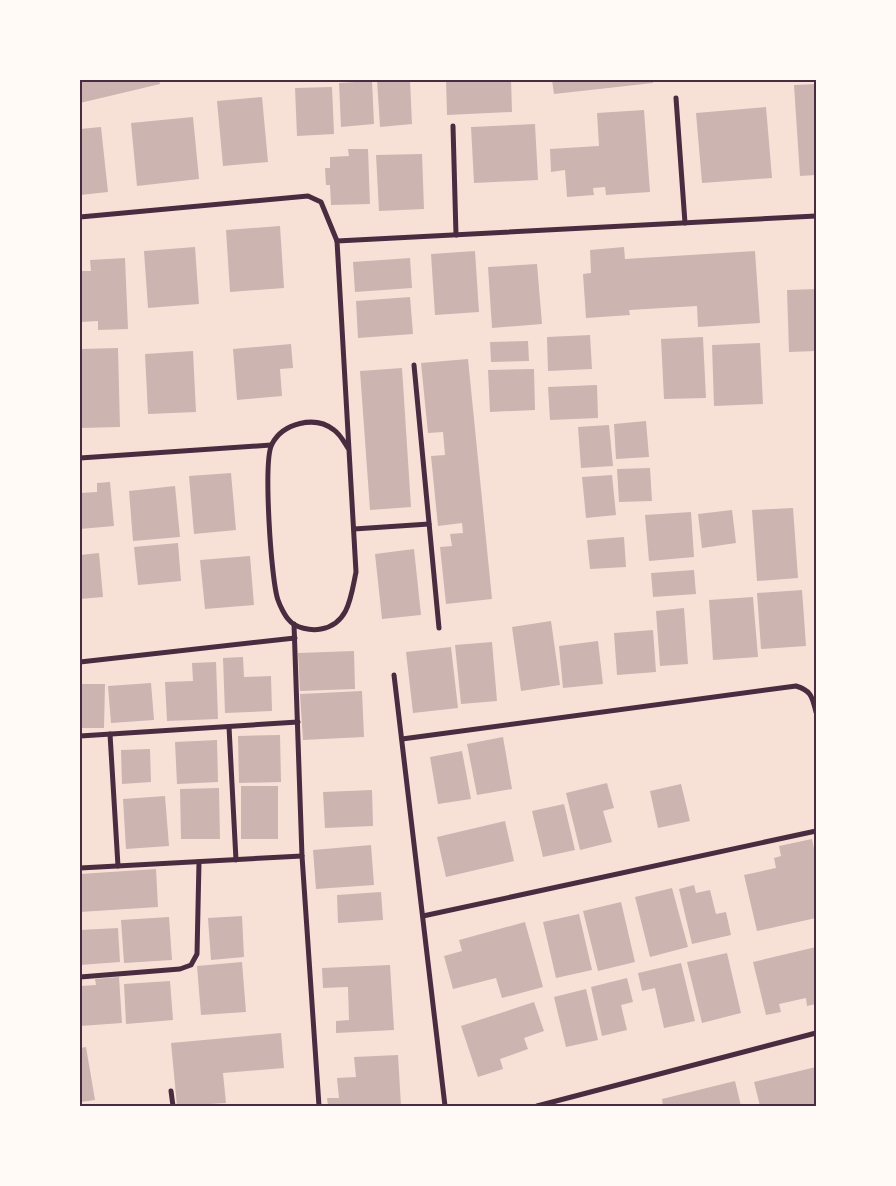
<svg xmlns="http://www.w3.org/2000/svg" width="896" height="1186" viewBox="0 0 896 1186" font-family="Figtree,sans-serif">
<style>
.building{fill:#ccb4b1}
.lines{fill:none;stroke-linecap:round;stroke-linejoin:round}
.minor{stroke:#4a2c40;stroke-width:5}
.neatline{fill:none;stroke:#4a2c40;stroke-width:2}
</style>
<rect width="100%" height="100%" fill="#f7e1d7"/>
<g class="building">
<polygon points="80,80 159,80 160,84 80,103"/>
<polygon points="377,80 410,80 412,124 380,127"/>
<polygon points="446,80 511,80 512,112 447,115"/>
<polygon points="552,80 653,80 653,83 554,94"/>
<polygon points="372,81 374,124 341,127 339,83"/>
<polygon points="816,84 816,175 800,176 794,85"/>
<polygon points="332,87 334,134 297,136 295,88"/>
<polygon points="262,97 268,162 223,166 217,101"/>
<polygon points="766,107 772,178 702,183 696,113"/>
<polygon points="644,110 650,192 606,195 605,187 593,188 594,195 567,197 565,170 551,172 550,149 599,146 597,113"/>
<polygon points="193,117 199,179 137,186 131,123"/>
<polygon points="535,124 538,180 474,183 471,127"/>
<polygon points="101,127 108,192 80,195 80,129"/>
<polygon points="348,149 368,149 370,204 331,205 330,185 326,185 325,168 330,168 330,157 349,156"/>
<polygon points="422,154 424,209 379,211 376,155"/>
<polygon points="280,226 284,288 230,292 226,230"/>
<polygon points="195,247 199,304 148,308 144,251"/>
<polygon points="624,247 625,259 755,251 760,323 698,327 697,306 629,310 630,315 586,318 583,274 591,273 590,250"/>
<polygon points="475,251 479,312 435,315 431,254"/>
<polygon points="125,258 128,329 98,330 98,321 80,322 80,271 91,271 90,260"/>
<polygon points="410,258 412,288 355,292 353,262"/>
<polygon points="537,264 542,324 492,328 488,267"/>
<polygon points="816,289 816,351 789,352 787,290"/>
<polygon points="410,297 413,334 358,338 356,301"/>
<polygon points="590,335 592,369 548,371 547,337"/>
<polygon points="703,337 706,398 664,399 661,339"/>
<polygon points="528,341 529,361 491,362 490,342"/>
<polygon points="760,343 763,404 714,406 712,345"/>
<polygon points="291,344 293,368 280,369 282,396 237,400 233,349"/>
<polygon points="118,348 120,427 80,428 80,349"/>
<polygon points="193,351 196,412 148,414 145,354"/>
<polygon points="468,359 492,599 446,604 440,547 452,546 450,534 463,533 462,523 438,526 431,456 445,455 443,432 428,433 421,363"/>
<polygon points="402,368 411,507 370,510 360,371"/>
<polygon points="534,369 535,410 490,412 488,370"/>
<polygon points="597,385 598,418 550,420 548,387"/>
<polygon points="646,421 649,457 616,459 614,424"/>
<polygon points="609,425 613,466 581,468 578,427"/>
<polygon points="650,468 652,501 619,502 617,469"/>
<polygon points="231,473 236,530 194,534 189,476"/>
<polygon points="612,475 616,515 586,518 582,477"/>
<polygon points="110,482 114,526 80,529 80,493 97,492 97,483"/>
<polygon points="175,486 180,537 133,541 129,491"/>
<polygon points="793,508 798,578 757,581 752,510"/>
<polygon points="732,510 736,543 702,548 698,514"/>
<polygon points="691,512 694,557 649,561 645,515"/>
<polygon points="624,537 626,567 590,569 587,540"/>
<polygon points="178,543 181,581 138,585 134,547"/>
<polygon points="414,549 421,615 382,619 375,554"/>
<polygon points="99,553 103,597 80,599 80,555"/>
<polygon points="250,556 254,605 205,609 200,560"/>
<polygon points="694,570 696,594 653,597 651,573"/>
<polygon points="802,590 806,646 761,649 757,593"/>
<polygon points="753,597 758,657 713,660 709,600"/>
<polygon points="684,608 688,664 660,666 656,611"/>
<polygon points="551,621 560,685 521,691 512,627"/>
<polygon points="653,630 656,672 617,675 614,633"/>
<polygon points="598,641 603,684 563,688 559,646"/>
<polygon points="492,642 497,701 461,704 455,645"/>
<polygon points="451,647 458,708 413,713 406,652"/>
<polygon points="354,651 355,689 300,691 298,653"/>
<polygon points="243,657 244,677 271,676 272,711 225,713 223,658"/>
<polygon points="216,662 218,719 167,721 165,682 193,681 192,663"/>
<polygon points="151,683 154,720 111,723 108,686"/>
<polygon points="80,684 105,684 104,728 80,728"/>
<polygon points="362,691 364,737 303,740 300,694"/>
<polygon points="280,735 281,782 239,783 238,736"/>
<polygon points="503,737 512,789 477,795 467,744"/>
<polygon points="217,740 218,782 177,784 175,742"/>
<polygon points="150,749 151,782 122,784 121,750"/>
<polygon points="462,751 471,799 438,804 430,757"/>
<polygon points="607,783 614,808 603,811 612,842 580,850 566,793"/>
<polygon points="681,784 690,821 658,828 650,791"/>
<rect x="241" y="786" width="37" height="53"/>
<polygon points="219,788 220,839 181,839 180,789"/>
<polygon points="372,790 373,826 325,828 323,792"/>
<polygon points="165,796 169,846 126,849 123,799"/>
<polygon points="564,804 575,850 543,857 532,811"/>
<polygon points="505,821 514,861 446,877 437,837"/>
<polygon points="812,839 816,858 816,918 757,931 744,875 776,868 774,858 781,856 779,846"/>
<polygon points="371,845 374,885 316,889 313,850"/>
<polygon points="156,869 158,907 80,912 80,874"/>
<polygon points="694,885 696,893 710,890 716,914 726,912 731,935 692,944 679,889"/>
<polygon points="672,888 688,947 650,957 635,897"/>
<polygon points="381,892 383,920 338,923 337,895"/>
<polygon points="621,902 635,962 598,971 583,911"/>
<polygon points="579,914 592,970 556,978 543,922"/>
<polygon points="242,916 244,957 211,960 208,918"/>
<polygon points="169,917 172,960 124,963 121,920"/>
<polygon points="525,922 543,987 502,998 496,978 453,989 444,956 462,951 459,940"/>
<polygon points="118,928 120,962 80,965 80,930"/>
<polygon points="816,947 816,1004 807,1006 806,998 779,1004 781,1012 766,1015 753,962"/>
<polygon points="727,953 741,1013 702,1023 687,962"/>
<polygon points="242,962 246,1012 201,1015 197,966"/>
<polygon points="681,963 695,1021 664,1028 655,988 642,991 638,973"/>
<polygon points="390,965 394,1030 336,1033 336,1021 349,1020 348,987 323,988 322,968"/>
<polygon points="119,977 122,1023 80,1026 80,986 96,985 95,979"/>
<polygon points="627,978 633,1002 621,1005 627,1030 602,1036 591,987"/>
<polygon points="170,981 173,1020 126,1024 124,984"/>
<polygon points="586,989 598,1040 566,1047 554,997"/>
<polygon points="534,1002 544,1031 524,1038 528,1049 500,1059 503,1069 478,1077 461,1026"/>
<polygon points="281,1033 284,1068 223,1073 226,1103 177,1106 171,1043"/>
<polygon points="86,1047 95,1100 80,1102 80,1048"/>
<polygon points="398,1055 401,1106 328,1106 327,1098 339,1098 337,1078 356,1077 354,1057"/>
<polygon points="816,1067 816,1106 760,1106 754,1082"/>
<polygon points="735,1081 741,1106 663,1106 662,1099"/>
</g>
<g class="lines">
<g class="minor">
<polyline points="676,98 685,223"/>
<polyline points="453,126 456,235"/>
<polyline points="80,217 308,196 321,202 337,241"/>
<polyline points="414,365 439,628"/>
<path d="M348,448c-4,-6 -8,-14 -14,-18 -19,-15 -51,-7 -62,14 -9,16 -1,137 6,156 2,6 7,16 11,20 6,8 22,11 32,9 28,-5 30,-33 35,-57l-19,-331 479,-25"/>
<polyline points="80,458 271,445"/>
<polyline points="354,529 429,524"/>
<polyline points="294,624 302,856 319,1106"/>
<polyline points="80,662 295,638"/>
<polyline points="394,675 445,1106"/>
<polyline points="229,727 236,860"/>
<polyline points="110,734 118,866"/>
<polyline points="80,736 298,722"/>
<path d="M402,739l394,-53c16,5 16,11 20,26"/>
<polyline points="80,868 302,856"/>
<polyline points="423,916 816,831"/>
<polyline points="80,977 180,969 191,965 197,954 199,862"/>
<polyline points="171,1091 173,1106"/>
<polyline points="537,1106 816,1033"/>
</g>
</g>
<rect width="896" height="1186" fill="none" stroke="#fffaf5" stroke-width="162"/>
<rect x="81" y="81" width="734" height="1024" class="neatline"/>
</svg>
